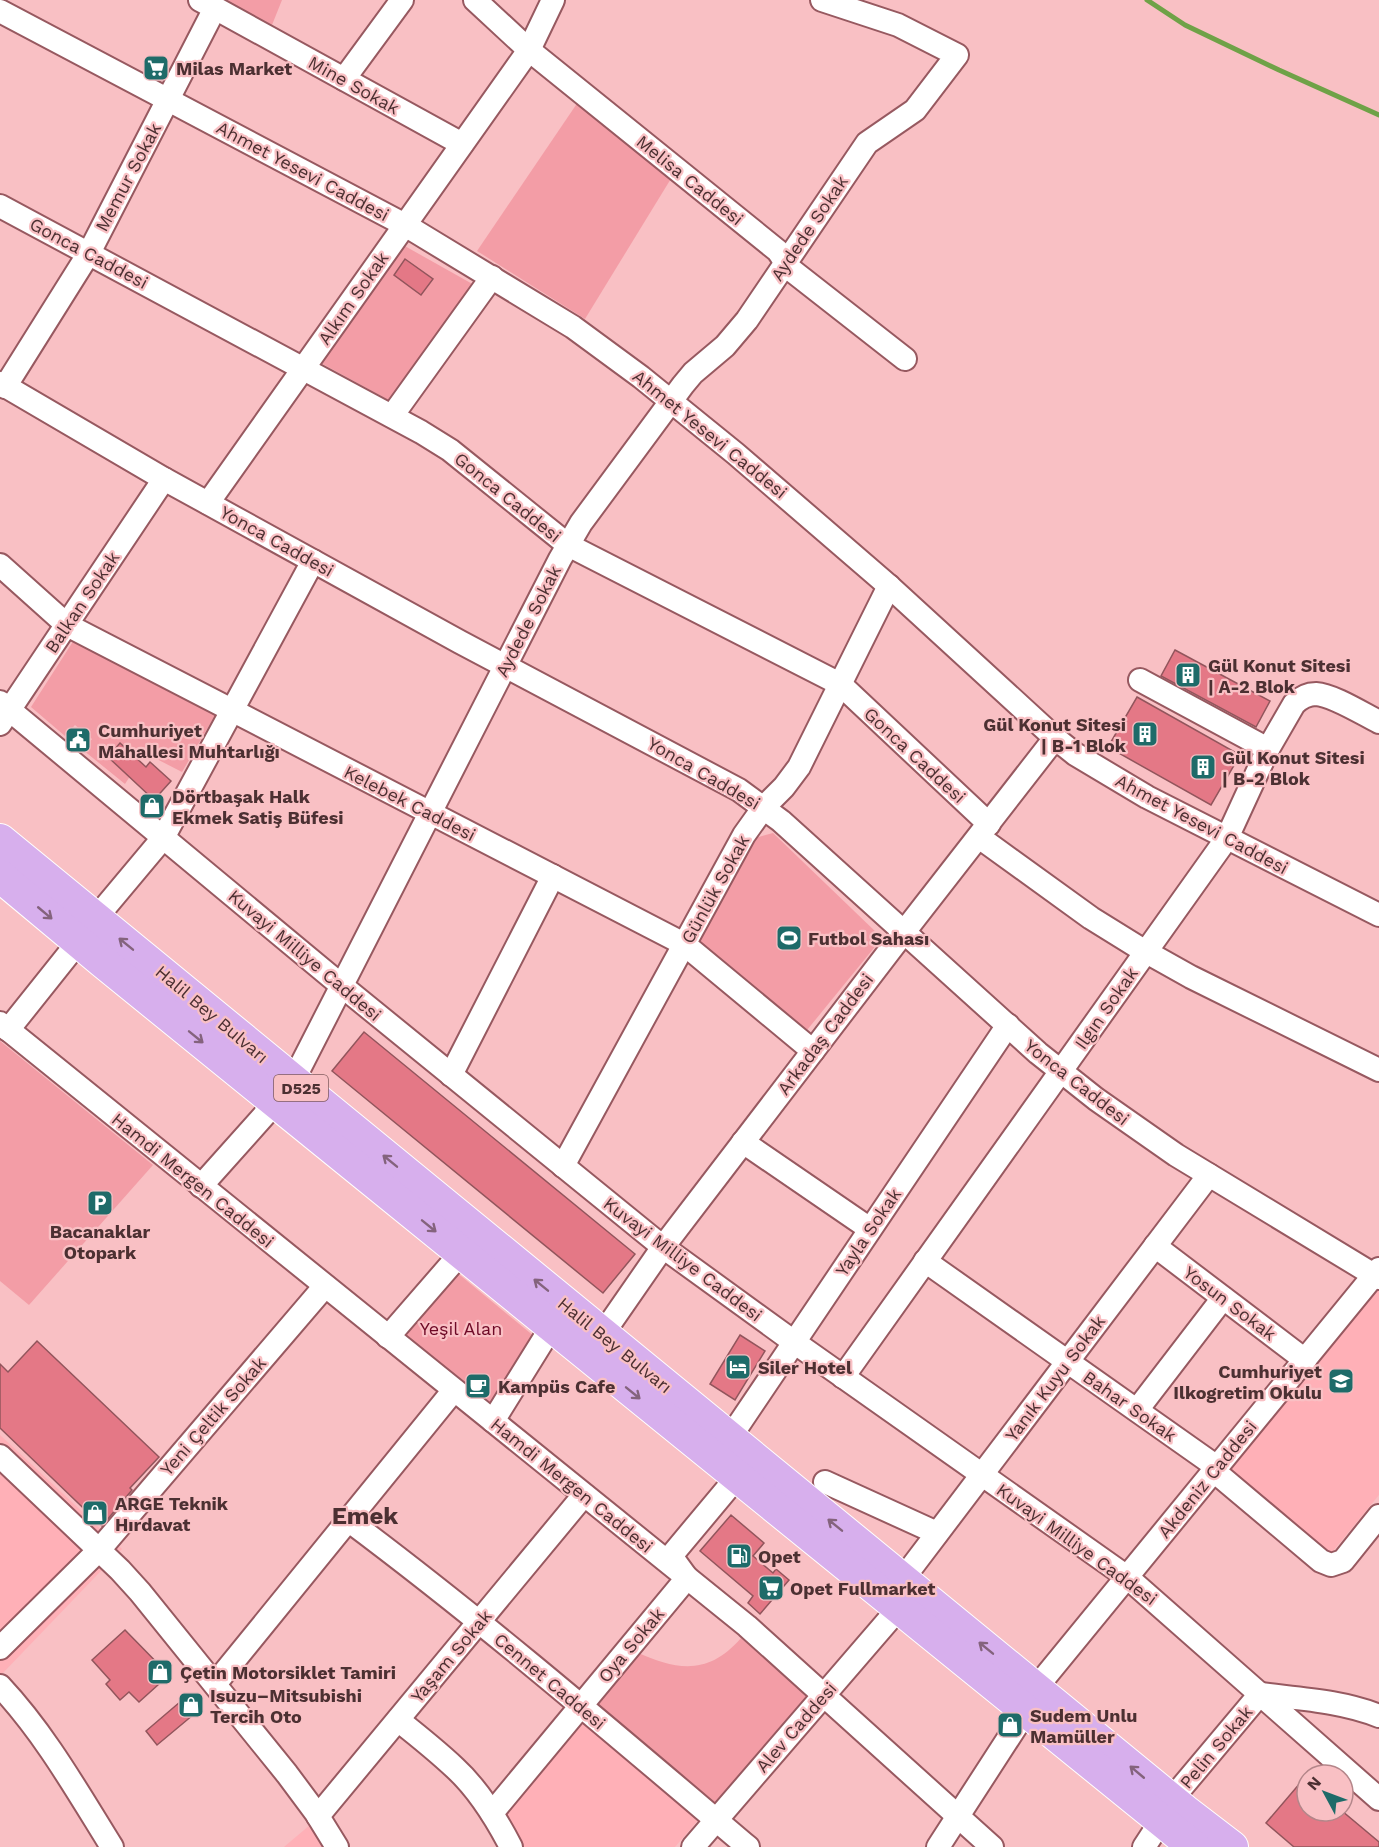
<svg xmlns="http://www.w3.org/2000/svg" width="1379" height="1847" viewBox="0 0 1379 1847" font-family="'Work Sans',sans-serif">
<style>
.built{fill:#ffb0b7}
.green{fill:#f39da6}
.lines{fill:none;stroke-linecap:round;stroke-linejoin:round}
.stream{stroke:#6fa247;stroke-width:5}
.building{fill:#e47886;stroke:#92555c;stroke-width:1.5}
.minor-casing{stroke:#975960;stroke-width:26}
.highway-casing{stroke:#fff;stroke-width:34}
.minor{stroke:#fff;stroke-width:22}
.highway{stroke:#d7afed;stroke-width:32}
.oneway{stroke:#84637d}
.labels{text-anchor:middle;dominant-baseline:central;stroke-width:4.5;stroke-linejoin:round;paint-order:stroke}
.shield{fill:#f9c0c4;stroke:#805b5e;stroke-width:1.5}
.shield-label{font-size:16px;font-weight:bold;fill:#4c3032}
.poi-label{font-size:18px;font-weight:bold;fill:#4c3032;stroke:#f9c0c4;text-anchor:start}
.street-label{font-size:18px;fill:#4c3032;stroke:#f9c0c4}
.park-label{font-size:18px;fill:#6e0926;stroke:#f9c0c4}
.district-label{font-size:24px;font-weight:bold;fill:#4c3032;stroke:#f9c0c4}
</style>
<rect width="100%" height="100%" fill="#f9c0c4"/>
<g class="built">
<polygon points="1379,1289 1379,1495 1329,1556 1228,1473"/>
<polygon points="0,1435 122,1549 0,1676"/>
<polygon points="580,1717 700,1818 675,1847 520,1847 502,1812"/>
<polygon points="310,1825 324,1847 284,1847"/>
</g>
<g class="green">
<polygon points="223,0 282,0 272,25"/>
<polygon points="578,102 672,177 585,319 477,251"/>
<polygon points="403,245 476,286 392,402 319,362"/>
<polygon points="74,640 217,712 182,772 145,753 125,784 83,750 92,739 75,725 65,736 31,707"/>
<polygon points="773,833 878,934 878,943 803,1035 695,946 755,838"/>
<polygon points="0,1041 153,1165 29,1305 0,1281"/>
<polygon points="455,1271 535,1337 491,1405 402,1332"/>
<path d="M741,1638l68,58 -94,108 -122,-101 43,-51c42,19 73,23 105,-14z"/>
</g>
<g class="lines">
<polyline class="stream" points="1147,0 1185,25 1279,70 1379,115"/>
</g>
<g class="building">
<polygon points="405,259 433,279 421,295 394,275"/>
<polygon points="1175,650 1270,701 1256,727 1161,676"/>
<polygon points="1137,697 1240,755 1211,805 1108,747"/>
<polygon points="76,729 89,739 79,750 67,740"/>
<polygon points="120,743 146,767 150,762 171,781 154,800 108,757"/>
<polygon points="364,1032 635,1254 603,1293 332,1071"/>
<polygon points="740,1335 765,1351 735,1400 710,1384"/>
<polygon points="37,1341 159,1457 130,1488 132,1490 102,1526 0,1428 0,1364 8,1372"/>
<polygon points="731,1515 764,1543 753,1556 773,1573 776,1569 789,1580 760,1614 748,1603 753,1596 700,1551"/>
<polygon points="125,1630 169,1675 139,1702 129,1692 120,1700 106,1684 110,1680 92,1660"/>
<polygon points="187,1696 199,1710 157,1745 146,1731"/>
<polygon points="1307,1775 1307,1811 1342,1811 1379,1842 1379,1847 1294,1847 1266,1823"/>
</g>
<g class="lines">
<g class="minor-casing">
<g id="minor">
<polyline points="475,0 529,50 778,251 790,269 905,359"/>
<polyline points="215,8 462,144"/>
<polyline points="0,11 405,225 573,327 641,377 736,454 889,586 1055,738 1075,754 1147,797 1379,915"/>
<polyline points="344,79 402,0"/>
<polyline points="0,206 421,432 450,450 568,545 840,684 989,824"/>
<polyline points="0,383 164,479 460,642 739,790 781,821 1038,1053 1096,1099 1176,1155 1379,1278"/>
<polyline points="5,387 89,253 215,8 200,0"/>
<polyline points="392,416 492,277"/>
<polyline points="208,503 529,50 553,0"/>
<polyline points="0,565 67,625 684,944 813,1051"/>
<polyline points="1140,680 1268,749"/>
<polyline points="0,702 342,986 663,1247 794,1342 1127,1577 1379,1799"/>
<polyline points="0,724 164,479"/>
<polyline points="979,837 1091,918 1141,949 1191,977 1379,1070"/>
<polyline points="96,918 163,838 313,561"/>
<polyline points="0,1023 747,1626 992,1847"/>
<polyline points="8,1030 79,941"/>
<polyline points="451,1075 553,876"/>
<polyline points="293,1081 560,559 581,523 683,385 693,373 725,346 747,320 867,143 915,110 957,55 898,25 822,0"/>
<polyline points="743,1142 870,1229"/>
<polyline points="563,1166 744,835 764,807 784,787 799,767 889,586"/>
<polyline points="201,1186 276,1102"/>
<polyline points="1155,1246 1305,1360"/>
<polyline points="925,1261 1217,1467"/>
<polyline points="602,1335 663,1247 904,932 1055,738"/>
<polyline points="388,1337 461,1253"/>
<path d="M843,1377l384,-539 41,-89 26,-45c6,-6 13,-10 22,-10 17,1 47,20 63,28"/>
<polyline points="1137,1410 1223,1298"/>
<polyline points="493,1421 552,1326"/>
<polyline points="729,1439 1008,1025"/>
<polyline points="0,1456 120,1570 140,1592 287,1774 316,1813 337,1847"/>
<polyline points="1214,1471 1321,1561 1331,1565 1343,1561 1379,1516"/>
<polyline points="825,1482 937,1533"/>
<path d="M348,1520c138,103 269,216 400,327"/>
<polyline points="902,1580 1209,1175"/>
<polyline points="0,1648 99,1550 325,1286"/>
<polyline points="215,1684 454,1390"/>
<path d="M0,1686c45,48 77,105 112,161"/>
<polyline points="1036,1688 1379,1269"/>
<path d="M398,1720c19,15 39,31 57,48 24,22 41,50 56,79"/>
<path d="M1171,1800l89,-106c40,5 82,7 119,22"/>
<polyline points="492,1813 687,1578 671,1556 737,1477"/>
<polyline points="318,1816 584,1495"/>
<polyline points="693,1847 899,1608"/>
<polyline points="938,1847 1026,1711"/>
<polyline points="1144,1847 1161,1821"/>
</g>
</g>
<g class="highway-casing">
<g id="highway">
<polyline points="0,840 1185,1811 1232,1847"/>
<polyline points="0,876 103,962 1194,1847"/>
</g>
</g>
<use href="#minor" class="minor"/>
<use href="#highway" class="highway"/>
</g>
<defs><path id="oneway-shaft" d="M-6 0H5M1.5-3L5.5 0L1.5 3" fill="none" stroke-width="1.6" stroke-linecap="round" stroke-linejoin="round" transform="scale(1.5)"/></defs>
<g class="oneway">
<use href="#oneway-shaft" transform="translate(45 913) rotate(40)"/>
<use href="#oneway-shaft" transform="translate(126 944) rotate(-141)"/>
<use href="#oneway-shaft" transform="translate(196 1037) rotate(39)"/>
<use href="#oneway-shaft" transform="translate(390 1161) rotate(-141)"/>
<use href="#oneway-shaft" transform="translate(429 1226) rotate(39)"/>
<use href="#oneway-shaft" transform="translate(541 1285) rotate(-141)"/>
<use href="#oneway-shaft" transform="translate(633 1393) rotate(39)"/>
<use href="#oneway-shaft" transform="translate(835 1525) rotate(-141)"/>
<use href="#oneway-shaft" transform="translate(986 1648) rotate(-141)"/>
<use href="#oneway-shaft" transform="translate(1137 1772) rotate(-140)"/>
</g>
<defs>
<g id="supermarket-square" transform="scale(1.35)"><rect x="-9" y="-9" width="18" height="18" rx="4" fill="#1e6b69" stroke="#f9c0c4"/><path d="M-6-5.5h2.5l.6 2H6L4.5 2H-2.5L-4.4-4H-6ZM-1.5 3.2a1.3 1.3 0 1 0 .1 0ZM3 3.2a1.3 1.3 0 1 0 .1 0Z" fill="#fff"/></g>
<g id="building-square" transform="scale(1.35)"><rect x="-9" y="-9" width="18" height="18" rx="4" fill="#1e6b69" stroke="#f9c0c4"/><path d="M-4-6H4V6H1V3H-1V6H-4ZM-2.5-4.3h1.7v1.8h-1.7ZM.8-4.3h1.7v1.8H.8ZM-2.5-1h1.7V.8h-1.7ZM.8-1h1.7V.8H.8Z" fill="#fff"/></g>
<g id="civic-square" transform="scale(1.35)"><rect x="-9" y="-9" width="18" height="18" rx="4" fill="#1e6b69" stroke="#f9c0c4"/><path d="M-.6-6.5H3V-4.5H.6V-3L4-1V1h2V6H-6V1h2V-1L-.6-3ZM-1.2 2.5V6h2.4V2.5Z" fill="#fff"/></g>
<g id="shop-square" transform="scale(1.35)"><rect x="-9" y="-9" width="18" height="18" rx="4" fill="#1e6b69" stroke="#f9c0c4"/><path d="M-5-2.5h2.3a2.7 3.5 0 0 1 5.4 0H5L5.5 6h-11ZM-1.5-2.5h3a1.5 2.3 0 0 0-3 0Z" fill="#fff"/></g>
<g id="stadium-square" transform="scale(1.35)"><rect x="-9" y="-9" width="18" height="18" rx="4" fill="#1e6b69" stroke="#f9c0c4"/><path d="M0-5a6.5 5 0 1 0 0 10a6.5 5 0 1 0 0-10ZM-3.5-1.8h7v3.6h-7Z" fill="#fff"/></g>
<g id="parking-square" transform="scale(1.35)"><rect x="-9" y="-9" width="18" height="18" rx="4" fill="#1e6b69" stroke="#f9c0c4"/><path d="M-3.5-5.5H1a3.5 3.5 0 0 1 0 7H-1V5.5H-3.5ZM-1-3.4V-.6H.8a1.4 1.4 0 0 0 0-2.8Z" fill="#fff"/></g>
<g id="hotel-square" transform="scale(1.35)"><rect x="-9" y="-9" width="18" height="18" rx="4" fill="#1e6b69" stroke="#f9c0c4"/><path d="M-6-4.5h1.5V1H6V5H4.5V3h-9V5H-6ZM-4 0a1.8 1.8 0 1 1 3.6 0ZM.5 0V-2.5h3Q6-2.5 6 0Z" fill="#fff"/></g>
<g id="school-square" transform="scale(1.35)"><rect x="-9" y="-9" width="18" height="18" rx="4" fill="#1e6b69" stroke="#f9c0c4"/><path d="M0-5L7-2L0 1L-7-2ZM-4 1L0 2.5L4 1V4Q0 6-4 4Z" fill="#fff"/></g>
<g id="cafe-square" transform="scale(1.35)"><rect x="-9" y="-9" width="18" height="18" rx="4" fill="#1e6b69" stroke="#f9c0c4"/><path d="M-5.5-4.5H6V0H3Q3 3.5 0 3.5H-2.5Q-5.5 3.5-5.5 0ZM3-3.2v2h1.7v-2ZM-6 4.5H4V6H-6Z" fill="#fff"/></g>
<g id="fuel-square" transform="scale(1.35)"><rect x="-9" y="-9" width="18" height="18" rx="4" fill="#1e6b69" stroke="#f9c0c4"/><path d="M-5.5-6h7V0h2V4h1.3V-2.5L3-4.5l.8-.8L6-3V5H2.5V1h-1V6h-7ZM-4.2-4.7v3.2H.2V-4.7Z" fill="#fff"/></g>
</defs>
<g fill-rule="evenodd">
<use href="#supermarket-square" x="156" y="68"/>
<use href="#building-square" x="1188" y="675"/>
<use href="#building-square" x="1145" y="734"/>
<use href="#civic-square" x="78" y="740"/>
<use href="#building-square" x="1203" y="767"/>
<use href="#shop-square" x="152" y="806"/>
<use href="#stadium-square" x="789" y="938"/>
<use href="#parking-square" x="100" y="1203"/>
<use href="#hotel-square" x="738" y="1367"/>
<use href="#school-square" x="1341" y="1381"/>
<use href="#cafe-square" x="478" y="1386"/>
<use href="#shop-square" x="95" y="1513"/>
<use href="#fuel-square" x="739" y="1556"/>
<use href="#supermarket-square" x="771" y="1588"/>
<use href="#shop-square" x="160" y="1672"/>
<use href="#shop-square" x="191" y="1705"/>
<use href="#shop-square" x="1010" y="1725"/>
</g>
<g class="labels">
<rect class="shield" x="274" y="1075" width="54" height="26" rx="4.5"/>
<g class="shield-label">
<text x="301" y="1088">D525</text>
</g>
<g class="poi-label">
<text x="176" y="68">Milas Market</text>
<text x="1208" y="665">Gül Konut Sitesi<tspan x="1208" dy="21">| A-2 Blok</tspan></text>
<text x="1126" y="724" text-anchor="end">Gül Konut Sitesi<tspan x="1126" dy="21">| B-1 Blok</tspan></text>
<text x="98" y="730">Cumhuriyet<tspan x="98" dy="21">Mahallesi Muhtarlığı</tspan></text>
<text x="1222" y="757">Gül Konut Sitesi<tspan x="1222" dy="21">| B-2 Blok</tspan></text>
<text x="172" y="796">Dörtbaşak Halk<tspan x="172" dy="21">Ekmek Satiş Büfesi</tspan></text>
<text x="808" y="938">Futbol Sahası</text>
<text x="100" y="1231" text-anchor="middle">Bacanaklar<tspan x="100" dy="21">Otopark</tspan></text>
<text x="758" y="1367">Siler Hotel</text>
<text x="1322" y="1371" text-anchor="end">Cumhuriyet<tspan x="1322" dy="21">Ilkogretim Okulu</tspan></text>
<text x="498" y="1386">Kampüs Cafe</text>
<text x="115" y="1503">ARGE Teknik<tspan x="115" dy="21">Hırdavat</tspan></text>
<text x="758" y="1556">Opet</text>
<text x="790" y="1588">Opet Fullmarket</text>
<text x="180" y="1672">Çetin Motorsiklet Tamiri</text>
<text x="210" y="1695">Isuzu–Mitsubishi<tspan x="210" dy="21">Tercih Oto</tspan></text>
<text x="1030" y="1715">Sudem Unlu<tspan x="1030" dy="21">Mamüller</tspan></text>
</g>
<g class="street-label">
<text transform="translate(354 85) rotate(29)">Mine Sokak</text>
<text transform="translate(303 171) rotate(28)">Ahmet Yesevi Caddesi</text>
<text transform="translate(128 177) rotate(-62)">Memur Sokak</text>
<text transform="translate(690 180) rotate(39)">Melisa Caddesi</text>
<text transform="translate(809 228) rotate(-56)">Aydede Sokak</text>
<text transform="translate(89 253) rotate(28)">Gonca Caddesi</text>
<text transform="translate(353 298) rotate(-55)">Alkım Sokak</text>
<text transform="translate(710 434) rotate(39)">Ahmet Yesevi Caddesi</text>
<text transform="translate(508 497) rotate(39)">Gonca Caddesi</text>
<text transform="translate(277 541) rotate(29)">Yonca Caddesi</text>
<text transform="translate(82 602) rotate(-56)">Balkan Sokak</text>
<text transform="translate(528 621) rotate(-63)">Aydede Sokak</text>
<text transform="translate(915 755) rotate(43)">Gonca Caddesi</text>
<text transform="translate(704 773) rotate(30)">Yonca Caddesi</text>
<text transform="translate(410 803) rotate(27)">Kelebek Caddesi</text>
<text transform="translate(1202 824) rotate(28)">Ahmet Yesevi Caddesi</text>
<text transform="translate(715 889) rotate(-61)">Günlük Sokak</text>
<text transform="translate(305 955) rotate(40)">Kuvayi Milliye Caddesi</text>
<text transform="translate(1106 1008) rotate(-55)">Ilgın Sokak</text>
<text transform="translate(212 1014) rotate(40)">Halil Bey Bulvarı</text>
<text transform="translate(825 1034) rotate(-53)">Arkadaş Caddesi</text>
<text transform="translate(1077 1082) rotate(38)">Yonca Caddesi</text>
<text transform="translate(193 1180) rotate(39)">Hamdi Mergen Caddesi</text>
<text transform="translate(868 1232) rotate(-56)">Yayla Sokak</text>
<text transform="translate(683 1259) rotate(37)">Kuvayi Milliye Caddesi</text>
<text transform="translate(1230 1303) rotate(37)">Yosun Sokak</text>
<text transform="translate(615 1345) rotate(39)">Halil Bey Bulvarı</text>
<text transform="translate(1055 1378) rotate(-53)">Yanık Kuyu Sokak</text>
<text transform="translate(1130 1406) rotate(35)">Bahar Sokak</text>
<text transform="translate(213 1416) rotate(-49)">Yeni Çeltik Sokak</text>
<text transform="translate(1207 1479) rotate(-51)">Akdeniz Caddesi</text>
<text transform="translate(572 1485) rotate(39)">Hamdi Mergen Caddesi</text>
<text transform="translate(1077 1544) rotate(36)">Kuvayi Milliye Caddesi</text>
<text transform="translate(631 1645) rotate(-50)">Oya Sokak</text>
<text transform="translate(451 1656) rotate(-50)">Yaşam Sokak</text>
<text transform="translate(550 1681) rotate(40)">Cennet Caddesi</text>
<text transform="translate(796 1727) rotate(-49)">Alev Caddesi</text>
<text transform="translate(1216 1747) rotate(-50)">Pelin Sokak</text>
</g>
<g class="park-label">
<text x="461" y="1328">Yeşil Alan</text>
</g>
<g class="district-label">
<text x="365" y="1516">Emek</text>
</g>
</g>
<g transform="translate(1325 1793) rotate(311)"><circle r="28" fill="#f9c0c4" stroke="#b4868a" stroke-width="1.5"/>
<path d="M0-4.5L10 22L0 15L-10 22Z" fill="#1e6b69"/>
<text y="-9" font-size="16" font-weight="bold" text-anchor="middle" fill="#4c3032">N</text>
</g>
</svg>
